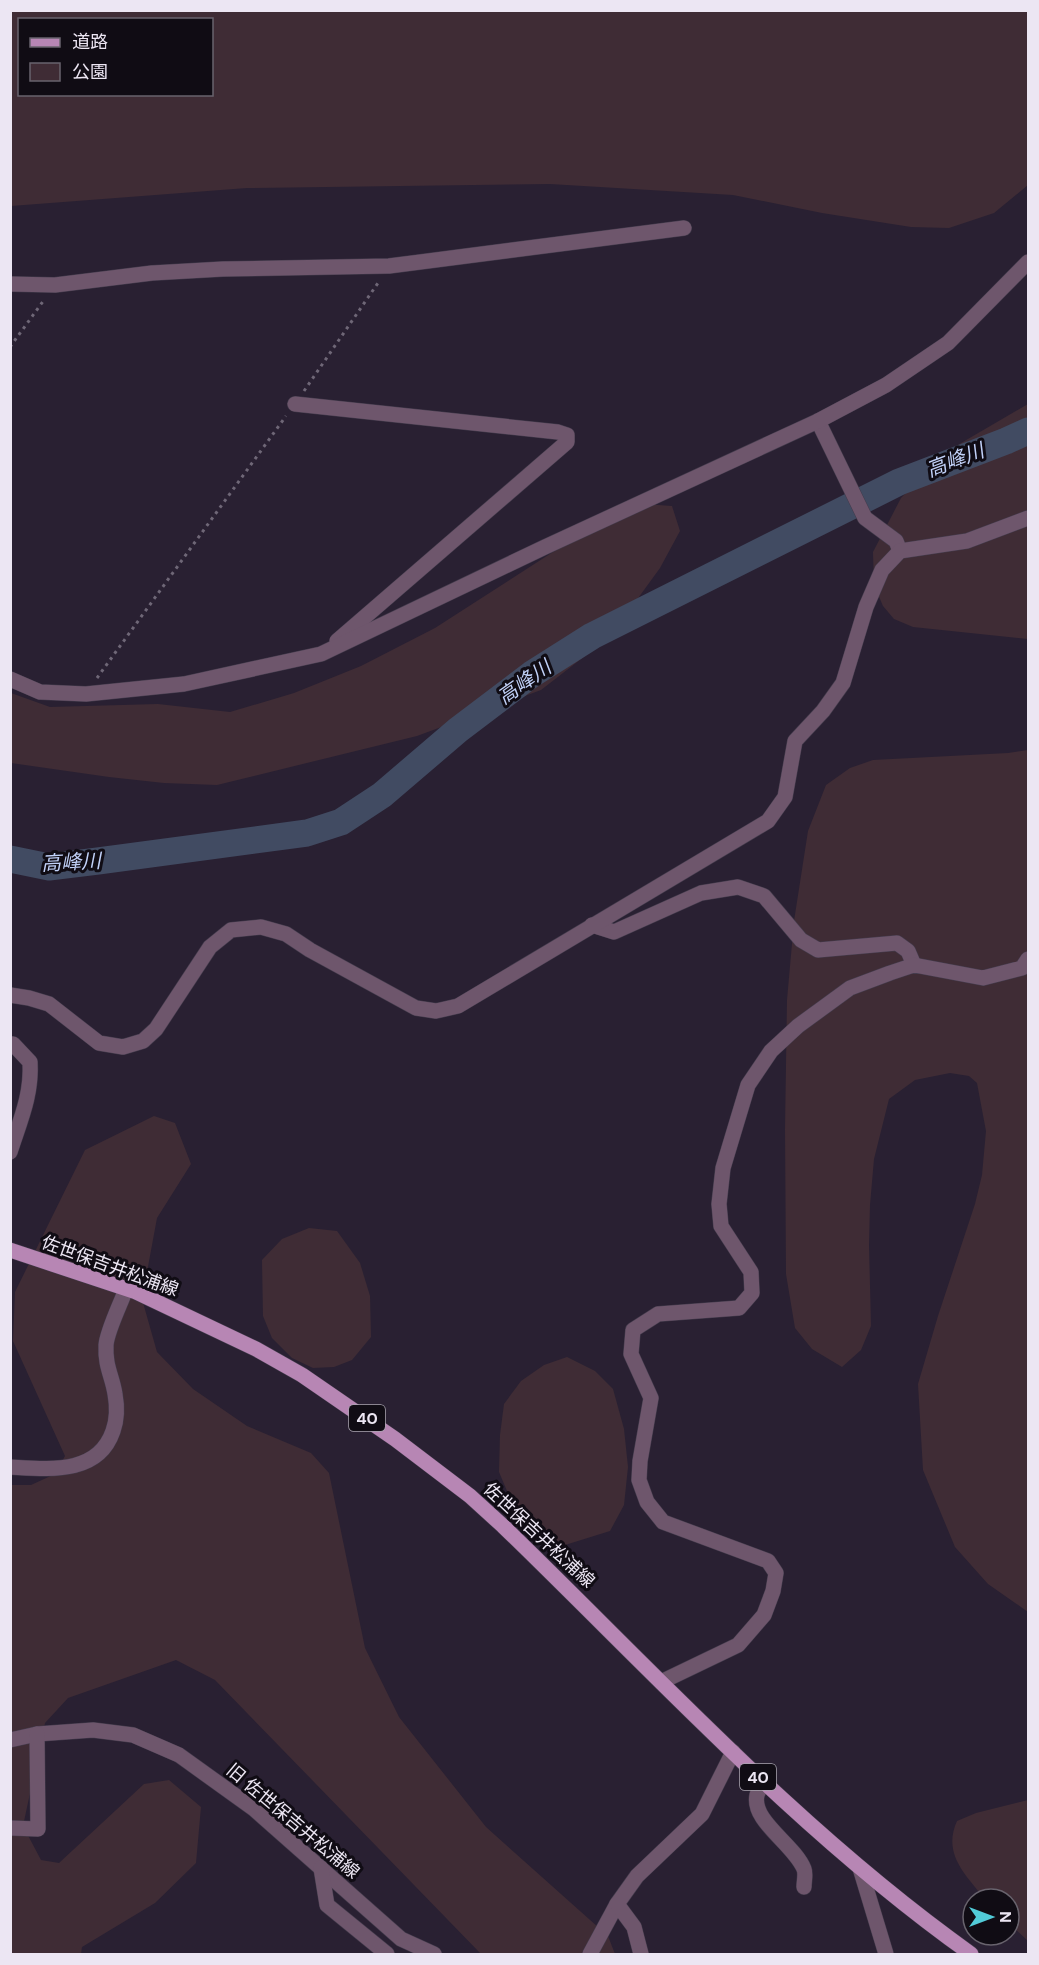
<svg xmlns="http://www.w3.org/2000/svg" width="1039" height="1965" viewBox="0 0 1039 1965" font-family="'DM Sans','Noto Sans JP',sans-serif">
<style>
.green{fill:#3f2c35;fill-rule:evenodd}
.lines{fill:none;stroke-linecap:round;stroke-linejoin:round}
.river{stroke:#414b62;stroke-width:27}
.minor-casing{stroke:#443c4d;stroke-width:16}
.primary-casing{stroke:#443c4d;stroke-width:16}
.path{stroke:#6f6777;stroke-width:3;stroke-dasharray:3 4.5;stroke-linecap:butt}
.minor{stroke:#6e566c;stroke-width:15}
.primary{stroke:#b786b4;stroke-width:15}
.labels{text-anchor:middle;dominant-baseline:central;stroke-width:6;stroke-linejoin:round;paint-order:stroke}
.shield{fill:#100c14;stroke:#aaa5b0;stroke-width:1.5}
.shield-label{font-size:16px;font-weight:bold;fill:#ece6f3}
.street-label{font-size:18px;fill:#ece6f3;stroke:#100c14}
.water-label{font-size:20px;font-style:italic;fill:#c1d1f8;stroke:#100c14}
</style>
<rect width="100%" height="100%" fill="#292032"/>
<g class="green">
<path d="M11,10l1017,1v174l-34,28 -45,15 -38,-1 -89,-14 -89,-18 -183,-11 -303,4 -236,18zM20,20h192v74h-192z"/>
<polygon points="1028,404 1028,639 913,627 894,619 883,606 874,585 873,552 901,498 944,453"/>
<polygon points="644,504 672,506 680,531 660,568 636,601 594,649 541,690 417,736 217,785 164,783 109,777 11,763 11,693 50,707 158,704 230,712 294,693 361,666 435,628 615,512"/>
<polygon points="1028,750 1028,1612 988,1584 955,1547 923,1470 918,1384 938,1316 975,1204 982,1175 986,1131 977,1083 969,1076 950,1073 915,1080 889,1099 874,1159 870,1205 869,1245 871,1326 861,1350 842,1367 812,1349 795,1328 786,1274 785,1129 787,1000 794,921 808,831 826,785 850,768 873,760 1008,753"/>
<polygon points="154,1116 175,1123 191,1164 157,1218 142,1299 157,1352 193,1389 247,1426 311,1453 329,1473 365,1648 399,1717 486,1827 608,1936 615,1954 481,1954 215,1680 176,1660 68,1698 45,1723 23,1826 41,1860 59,1863 144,1784 169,1780 201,1807 196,1863 155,1903 82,1947 81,1954 11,1954 10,1485 31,1485 55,1474 65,1456 13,1341 15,1292 85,1150"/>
<polygon points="309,1228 337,1231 360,1263 370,1296 371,1337 352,1360 334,1367 313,1368 292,1358 272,1338 263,1316 262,1260 282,1239"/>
<polygon points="567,1357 595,1371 613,1389 624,1429 628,1467 624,1505 610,1531 565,1545 546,1538 510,1498 499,1472 500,1435 504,1404 521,1381 544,1365"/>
<path d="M1028,1800v141l-19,-18v-24h-24c-19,-24 -43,-45 -28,-78l19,-8z"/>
</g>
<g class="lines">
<polyline class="river" points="10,859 49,867 98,861 307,833 341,822 382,795 458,730 532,674 592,636 899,482 1006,441 1028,431"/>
<g class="minor-casing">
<g id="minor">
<polyline points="10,284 55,285 152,273 223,269 389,266 684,228"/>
<polyline points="295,404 558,432 567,435 567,442 337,641"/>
<polyline points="818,421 865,518 896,541 900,551"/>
<polyline points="10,679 40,692 86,694 184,684 321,654 545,547 818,421 886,385 948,343 1028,262"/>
<polyline points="592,925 614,932 701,893 738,887 764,896 801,940 818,950 897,943 908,951 914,965"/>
<polyline points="10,995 29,998 49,1004 99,1043 123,1047 143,1041 156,1029 210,947 231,930 261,927 286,934 310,950 416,1008 436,1011 458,1006 768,821 785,797 795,741 823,711 843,683 866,607 882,570 900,551 967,541 1028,518"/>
<path d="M10,1044h3l17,18c2,33 -10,59 -20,90"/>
<path d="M10,1467c39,2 88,8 103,-36 4,-11 4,-26 2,-37 -3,-19 -10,-27 -9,-49 1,-14 15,-42 20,-56"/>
<polyline points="661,1682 738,1645 764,1615 773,1591 776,1573 768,1561 663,1522 647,1502 639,1480 640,1461 651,1398 631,1354 633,1330 658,1314 739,1308 752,1293 751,1272 721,1226 719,1204 723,1168 748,1085 771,1051 798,1026 850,988 890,973 914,965 983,978 1022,968 1028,959"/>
<polyline points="10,1740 37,1734 93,1730 133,1735 179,1755 254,1809 401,1939 434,1954"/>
<path d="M764,1782c-2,4 -6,9 -7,13 -6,26 37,49 47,74 2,5 0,12 0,18"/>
<polyline points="10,1828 38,1829 37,1734"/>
<polyline points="321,1868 327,1905 387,1954"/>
<polyline points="860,1868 886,1954"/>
<polyline points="590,1954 617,1904"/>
<polyline points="641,1954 634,1927 617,1904 637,1876 702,1814 733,1752"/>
</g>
</g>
<g class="primary-casing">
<path id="primary" d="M10,1250l126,42 120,57 46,26 93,64 75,57 33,30c152,147 295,305 468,428"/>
</g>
<g class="path">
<polyline points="10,347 44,300"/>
<polyline points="304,391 380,280"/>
<polyline points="97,678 286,416"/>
</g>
<use href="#minor" class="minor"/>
<use href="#primary" class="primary"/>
</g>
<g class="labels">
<g class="shield">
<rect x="349" y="1405" width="36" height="26" rx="4.5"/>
<rect x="740" y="1764" width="36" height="26" rx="4.5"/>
</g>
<g class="shield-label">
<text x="367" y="1418">40</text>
<text x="758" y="1777">40</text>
</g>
<g class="street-label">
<text transform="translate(110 1266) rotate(20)">佐世保吉井松浦線</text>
<text transform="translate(539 1535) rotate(43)">佐世保吉井松浦線</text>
<text transform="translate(293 1821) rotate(40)">旧 佐世保吉井松浦線</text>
</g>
<g class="water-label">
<text transform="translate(955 460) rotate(-21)">高峰川</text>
<text transform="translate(524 682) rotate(-35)">高峰川</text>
<text transform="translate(71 862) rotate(-3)">高峰川</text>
</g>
</g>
<rect width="1039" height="1965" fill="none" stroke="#ece6f3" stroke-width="24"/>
<rect x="18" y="18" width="195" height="78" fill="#100c14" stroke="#68636d" stroke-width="1.5"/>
<rect x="30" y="38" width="30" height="9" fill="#b786b4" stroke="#68636d" stroke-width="1.5"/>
<text x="72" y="48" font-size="18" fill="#ece6f3">道路</text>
<rect x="30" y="63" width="30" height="18" fill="#3f2c35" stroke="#68636d" stroke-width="1.5"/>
<text x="72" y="78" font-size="18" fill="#ece6f3">公園</text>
<g transform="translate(991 1917) rotate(90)"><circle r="28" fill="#100c14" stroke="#68636d" stroke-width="1.5"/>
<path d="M0-4.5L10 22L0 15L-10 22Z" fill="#52cbd8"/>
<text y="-9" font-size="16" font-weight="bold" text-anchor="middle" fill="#ece6f3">N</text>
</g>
</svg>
